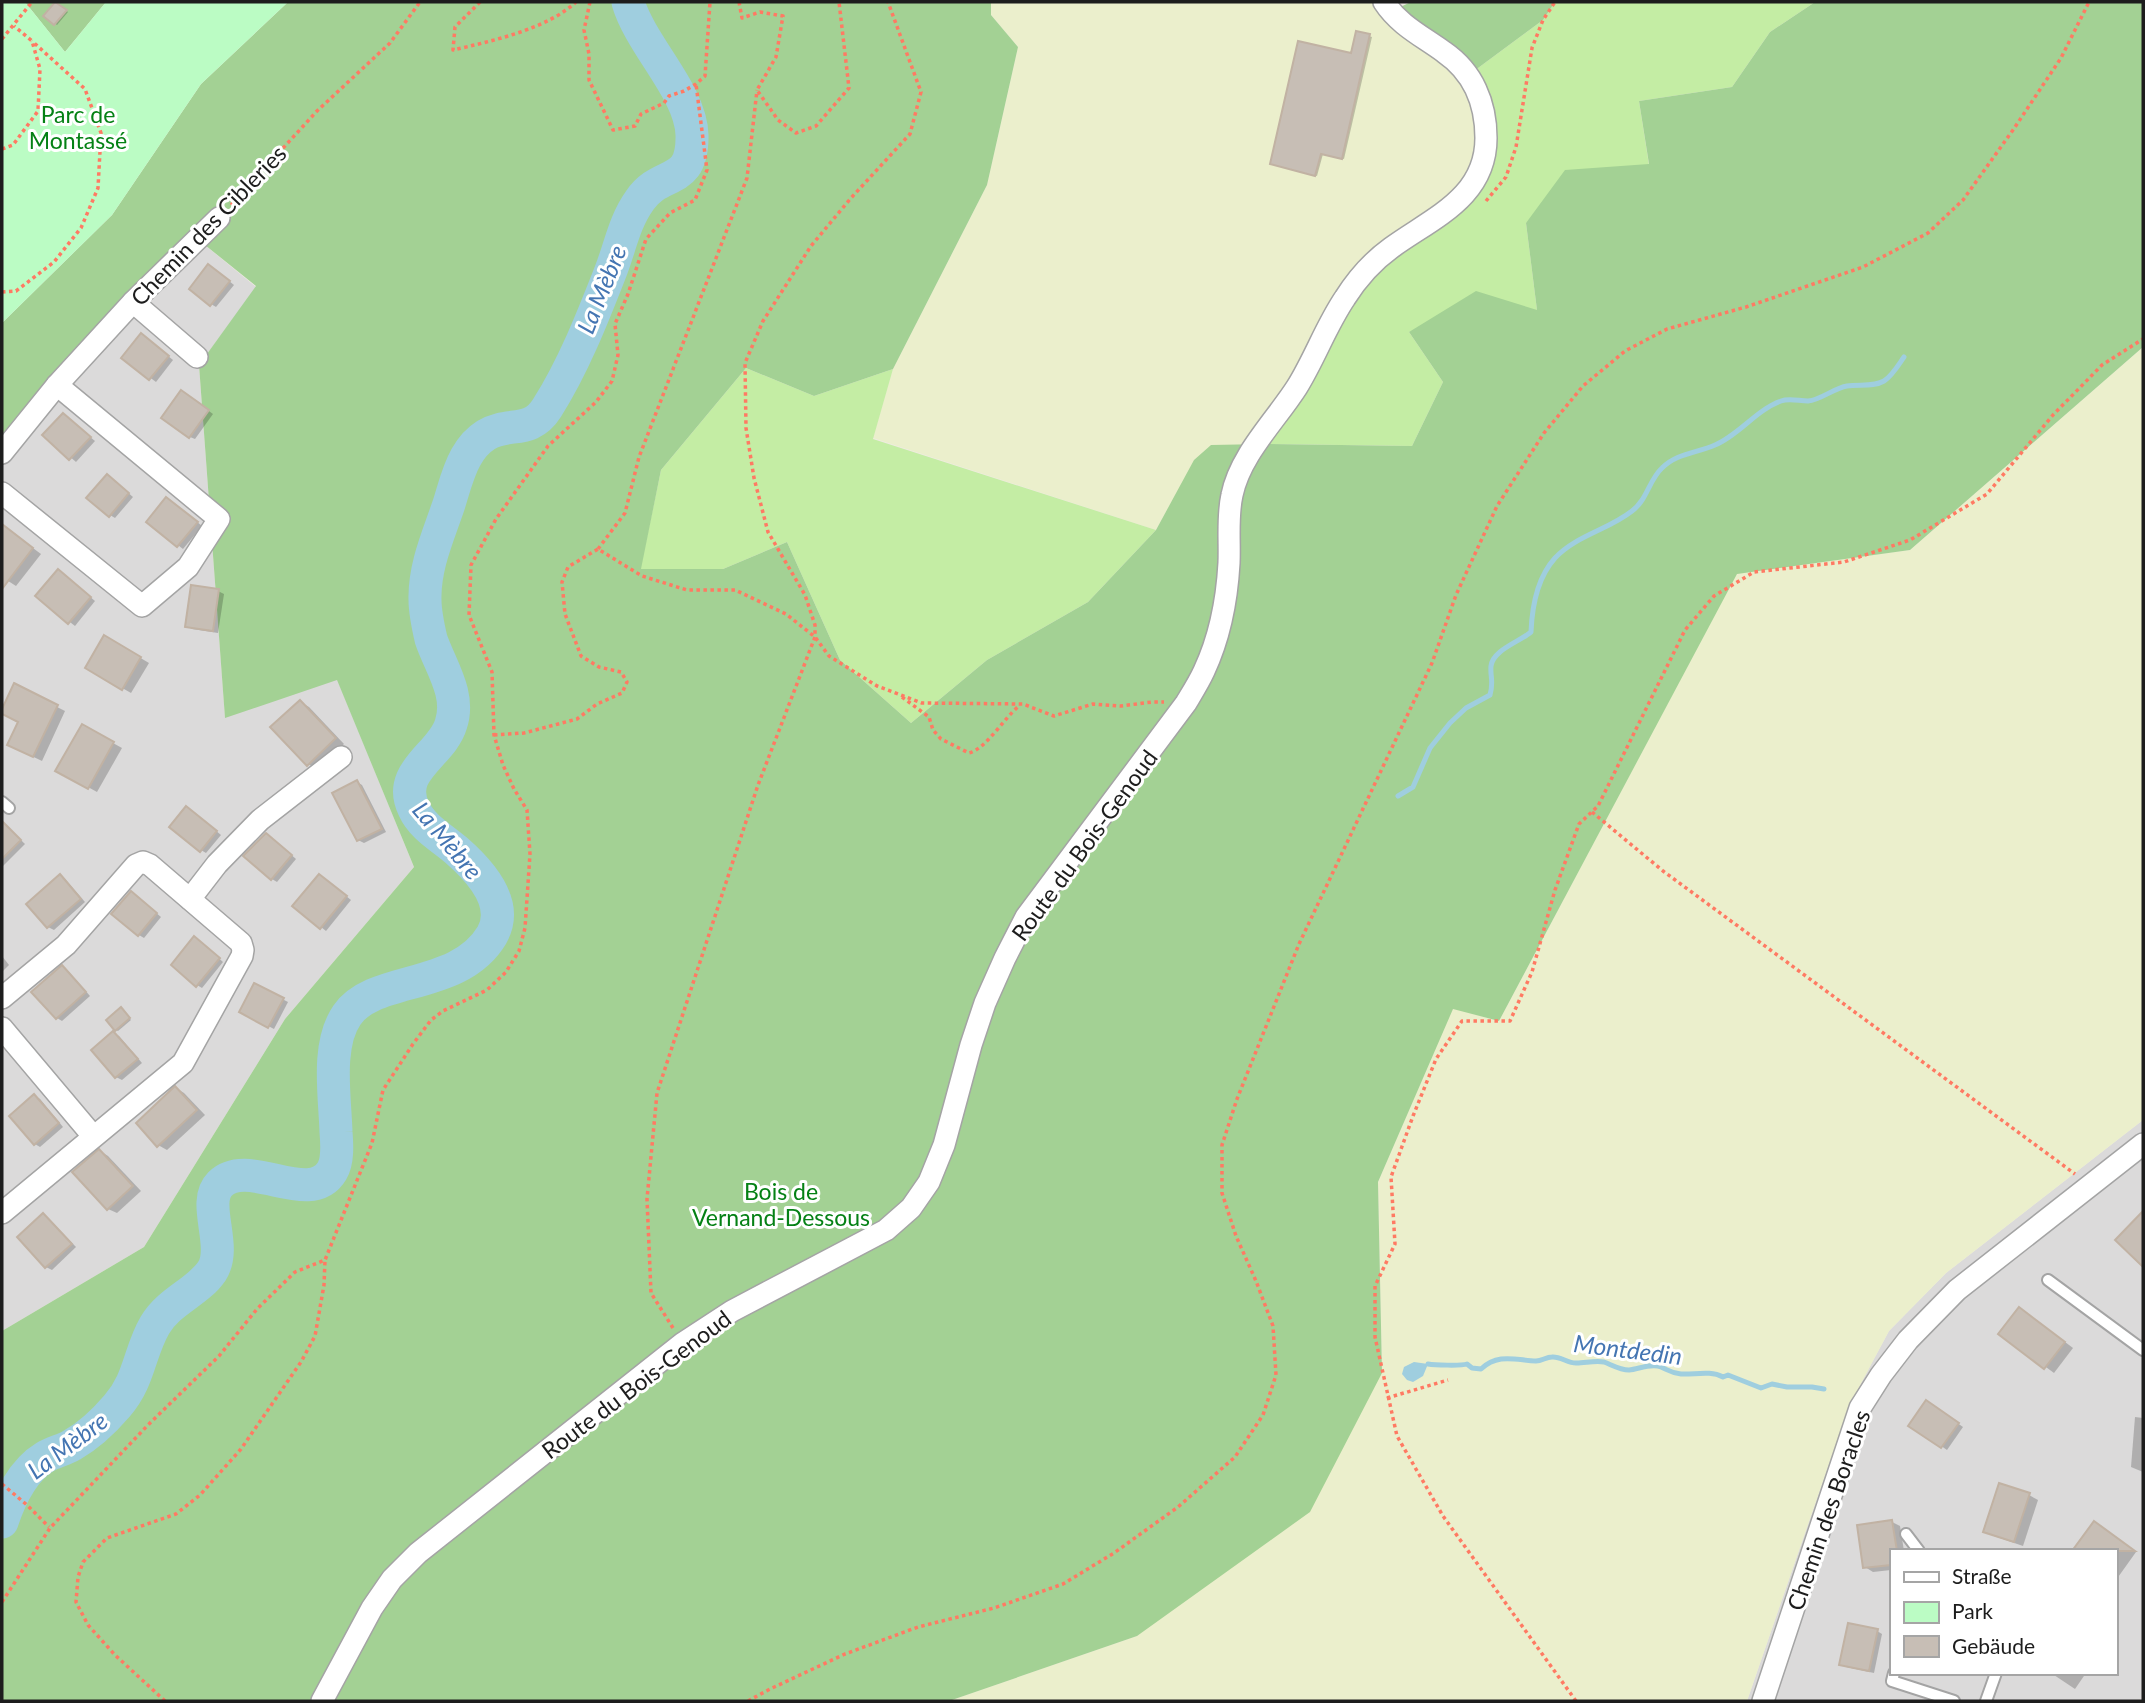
<svg xmlns="http://www.w3.org/2000/svg" width="2145" height="1703" viewBox="0 0 2145 1703" font-family="Lato,sans-serif">
<style>
.residential{fill:#dbdada;fill-rule:evenodd}
.farmland{fill:#ebefcc}
.grass{fill:#c4eda4}
.forest{fill:#a3d194}
.park{fill:#bbfcc4}
.water{fill:#9fcedf}
.shadow{fill:#0003}
.lines{fill:none;stroke-linecap:round;stroke-linejoin:round}
.stream{stroke:#9fcedf;stroke-width:5}
.river{stroke:#9fcedf;stroke-width:33}
.building{fill:#c7beb5;stroke:#c1b2a3;stroke-width:2}
.service-casing{stroke:#a4a4a4;stroke-width:14}
.minor-casing{stroke:#a4a4a4;stroke-width:24}
.path{stroke:#ff7a63;stroke-width:3.5;stroke-dasharray:3.5 3.5;stroke-linecap:butt}
.service{stroke:#fff;stroke-width:10}
.minor{stroke:#fff;stroke-width:21}
.labels{text-anchor:middle;dominant-baseline:central;stroke-width:6;stroke-linejoin:round;paint-order:stroke}
.park-label{font-size:23px;fill:#058115;stroke:#fff}
.street-label{font-size:23px;fill:#1d1d1d;stroke:#fff}
.water-label{font-size:24px;font-style:italic;fill:#4475b2;stroke:#fff}
</style>
<rect width="100%" height="100%" fill="#efebe2"/>
<g class="residential">
<polygon points="200,241 256,287 199,365 225,717 337,679 414,867 285,1019 144,1247 2,1331 2,439"/>
<path d="M2143,1120v581h-396l102,-296 40,-74 57,-58zM1891,1551h224v122h-224z"/>
</g>
<g class="farmland">
<polygon points="991,2 1375,2 1462,79 1475,109 1478,140 1471,171 1290,382 1245,444 1195,460 1156,530 873,438 893,369 987,185 1018,47 991,15"/>
<polygon points="2143,347 2143,1120 1946,1273 1889,1331 1849,1406 1747,1701 949,1701 1137,1636 1382,1373 1378,1182 1453,1008 1499,1021 1737,573 1910,550"/>
</g>
<g class="grass">
<polygon points="1555,2 1815,2 1770,32 1732,87 1639,101 1649,165 1526,223 1537,310 1409,332 1443,382 1412,446 1265,444 1350,302 1373,273 1485,178 1474,71 1543,20"/>
<polygon points="746,368 814,396 893,369 873,439 1156,530 1088,602 987,660 911,723 840,660 787,542 723,569 640,570 661,470"/>
</g>
<g class="forest">
<polygon points="25,2 106,2 65,52"/>
<polygon points="288,2 991,2 991,15 1018,47 987,185 893,369 814,396 746,368 661,470 641,569 723,569 787,542 840,660 911,723 987,660 1088,602 1156,530 1194,460 1211,445 1265,444 1412,446 1443,382 1409,332 1476,291 1537,310 1526,223 1565,170 1649,164 1639,101 1732,87 1770,32 1815,2 2143,2 2143,347 1910,550 1737,574 1499,1021 1453,1009 1378,1182 1382,1373 1310,1512 1137,1636 949,1701 2,1701 2,1331 144,1247 285,1019 414,867 337,680 225,718 199,365 256,286 200,241 2,439 2,323 112,215 201,84"/>
<polygon points="1411,2 1555,2 1543,20 1474,71 1398,8"/>
</g>
<polygon class="park" points="2,2 25,2 65,52 106,2 288,2 201,84 112,215 2,323"/>
<polygon class="water" points="1414,1362 1428,1364 1423,1376 1413,1382 1407,1380 1402,1374 1404,1367"/>
<g class="shadow">
<polygon points="56,3 68,12 57,25 46,16"/>
<polygon points="1358,33 1372,37 1344,159 1323,154 1317,176 1274,165 1353,55"/>
<polygon points="214,269 234,285 216,307 211,304"/>
<polygon points="147,339 173,360 156,382 124,358"/>
<polygon points="187,395 213,414 195,439 190,437"/>
<polygon points="63,415 95,441 76,462 45,435"/>
<polygon points="112,479 133,497 115,518 110,515"/>
<polygon points="172,502 202,526 183,549 148,522"/>
<polygon points="2,525 41,554 16,586 2,577"/>
<polygon points="63,574 95,601 75,626 37,596"/>
<polygon points="218,591 224,594 218,633 192,629 187,626"/>
<polygon points="105,637 149,663 131,693 87,668"/>
<polygon points="15,686 65,711 42,761 17,749 20,722 2,713"/>
<polygon points="300,702 309,707 344,744 317,769 308,764"/>
<polygon points="82,726 122,748 97,792 57,770"/>
<polygon points="357,782 362,785 386,832 364,843 358,840"/>
<polygon points="192,811 221,835 206,853 201,850"/>
<polygon points="2,822 25,844 2,867"/>
<polygon points="272,838 296,859 277,882 272,879"/>
<polygon points="60,876 65,879 85,902 54,930 48,927"/>
<polygon points="325,879 351,900 326,931 295,906"/>
<polygon points="136,896 161,917 144,938 139,935"/>
<polygon points="199,941 223,962 202,988 197,985"/>
<polygon points="2,956 9,965 2,972"/>
<polygon points="62,967 67,970 90,996 62,1021 57,1018"/>
<polygon points="255,985 288,1002 274,1029 241,1012"/>
<polygon points="123,1011 131,1020 118,1031 116,1030"/>
<polygon points="113,1033 119,1036 142,1063 122,1080 116,1077 93,1050"/>
<polygon points="176,1088 184,1093 205,1115 167,1150 158,1145"/>
<polygon points="35,1096 40,1099 63,1127 40,1147 35,1144"/>
<polygon points="100,1151 108,1156 141,1191 117,1213 108,1209"/>
<polygon points="43,1215 48,1218 76,1247 52,1270 46,1267"/>
<polygon points="2028,1314 2073,1348 2054,1373 2001,1334"/>
<polygon points="1932,1405 1963,1427 1947,1450 1911,1425"/>
<polygon points="2135,1417 2143,1418 2143,1472 2131,1467"/>
<polygon points="2029,1495 2038,1500 2023,1546 1994,1536 1985,1532"/>
<polygon points="1892,1522 1900,1526 1904,1551 1891,1551 1891,1570 1873,1572 1865,1567"/>
<polygon points="2103,1528 2136,1552 2116,1580 2115,1551"/>
<polygon points="1877,1631 1882,1634 1874,1673 1846,1667 1841,1664"/>
<polygon points="2051,1673 2086,1673 2075,1689"/>
</g>
<g class="lines">
<g class="stream">
<path d="M1398,796l15,-9 17,-39 20,-25 16,-15 24,-13c4,-14 0,-18 1,-29 2,-16 28,-24 40,-34 1,-25 6,-54 24,-74 22,-23 53,-28 77,-47 15,-11 17,-31 30,-43 15,-15 35,-15 53,-23 24,-10 41,-35 66,-44 8,-3 18,0 27,0 13,-1 26,-13 39,-15 12,-2 27,1 37,-5 8,-5 15,-17 20,-24"/>
<path d="M1428,1364c6,1 33,2 39,0l5,4 9,1c17,-16 34,-9 55,-8 6,0 10,-4 16,-4 8,-1 17,7 25,6 8,0 19,-3 27,-1 8,3 16,8 25,8 10,-1 22,-7 32,-3 7,3 10,6 20,7 13,1 29,-4 42,3l5,-2 33,13 11,-4 15,3h25l12,2"/>
</g>
<path class="river" d="M2,1522c8,-24 20,-51 43,-65 8,-5 19,-7 27,-12 16,-9 33,-25 45,-39 23,-26 22,-54 38,-81 14,-24 43,-33 57,-54 16,-25 -11,-68 8,-87 28,-28 90,24 112,-13 6,-10 5,-27 4,-39 -1,-35 -10,-87 11,-117 27,-40 112,-24 145,-80 18,-32 -13,-65 -36,-85 -14,-12 -34,-23 -42,-41 -19,-38 28,-54 37,-85 10,-30 -11,-58 -20,-85 -3,-13 -6,-26 -6,-39 -1,-34 14,-66 24,-96 5,-16 9,-33 17,-47 5,-9 12,-17 20,-22 23,-14 44,0 61,-27 26,-41 45,-89 63,-135 10,-25 14,-51 30,-73 21,-31 53,-13 52,-65 -1,-43 -51,-89 -64,-133"/>
</g>
<g class="building">
<polygon points="55,2 67,10 54,25 43,16"/>
<polygon points="1356,31 1370,34 1342,159 1321,154 1315,176 1270,164 1298,41 1351,53"/>
<polygon points="208,264 230,281 210,306 189,289"/>
<polygon points="141,333 169,356 149,380 121,358"/>
<polygon points="181,390 209,410 189,438 161,418"/>
<polygon points="63,413 91,437 69,460 42,435"/>
<polygon points="107,474 129,493 109,517 86,498"/>
<polygon points="166,497 198,522 177,547 146,522"/>
<polygon points="2,524 33,548 2,589"/>
<polygon points="58,569 91,597 68,624 35,596"/>
<polygon points="191,585 219,589 213,631 185,627"/>
<polygon points="104,635 141,657 122,690 85,668"/>
<polygon points="14,683 58,705 33,757 7,745 18,722 2,714 2,709"/>
<polygon points="300,700 336,738 307,766 270,727"/>
<polygon points="82,724 114,742 88,789 55,771"/>
<polygon points="357,780 382,829 357,841 332,793"/>
<polygon points="186,806 217,831 200,852 169,827"/>
<polygon points="2,821 21,840 2,859"/>
<polygon points="266,833 292,855 271,880 243,856"/>
<polygon points="60,874 81,899 47,928 26,904"/>
<polygon points="319,874 347,896 320,929 292,906"/>
<polygon points="131,891 157,913 138,936 111,914"/>
<polygon points="194,936 220,958 196,987 171,965"/>
<polygon points="62,965 86,992 56,1019 31,992"/>
<polygon points="254,983 284,998 268,1028 239,1012"/>
<polygon points="121,1007 130,1018 115,1031 106,1020"/>
<polygon points="113,1031 138,1059 115,1078 91,1050"/>
<polygon points="175,1086 197,1110 157,1147 136,1123"/>
<polygon points="34,1094 59,1123 34,1145 9,1116"/>
<polygon points="99,1149 133,1186 107,1210 72,1172"/>
<polygon points="2143,1211 2143,1267 2115,1240"/>
<polygon points="43,1213 72,1244 45,1268 17,1237"/>
<polygon points="2019,1307 2065,1342 2044,1369 1998,1334"/>
<polygon points="1926,1400 1959,1423 1941,1448 1908,1426"/>
<polygon points="1999,1483 2030,1493 2014,1542 1983,1532"/>
<polygon points="1892,1520 1897,1551 1891,1551 1891,1565 1863,1568 1857,1525"/>
<polygon points="2094,1521 2135,1551 2072,1551"/>
<polygon points="1848,1623 1878,1629 1869,1671 1839,1665"/>
</g>
<g class="lines">
<g class="service-casing">
<g id="service">
<polyline points="2,802 9,808"/>
<polyline points="2048,1280 2143,1350"/>
<polyline points="1906,1534 1919,1551"/>
<polyline points="1894,1673 1892,1681 1954,1701"/>
<polyline points="1986,1701 1996,1673"/>
</g>
</g>
<g class="minor-casing">
<g id="minor">
<polyline points="133,302 197,357"/>
<polyline points="2,453 57,385 133,302 219,218"/>
<polyline points="2,493 142,606 188,567 219,519 57,385"/>
<polyline points="190,899 217,864 260,820 341,757"/>
<polyline points="2,998 66,945 136,865 143,862 150,865 241,943 243,950 242,956 183,1063 2,1213"/>
<polyline points="2,1028 93,1136"/>
<path d="M322,1701l50,-93 20,-29 26,-26 265,-210 49,-32 154,-81 25,-22 18,-26 15,-37 27,-100 14,-42 20,-45 21,-41 160,-214c6,-10 13,-21 18,-32 15,-32 23,-72 25,-108 1,-22 -2,-46 3,-68 8,-40 44,-75 65,-108 18,-29 29,-61 48,-89 12,-19 28,-37 46,-50 41,-30 95,-50 95,-110 0,-35 -13,-66 -42,-86 -22,-16 -45,-27 -60,-50"/>
<polyline points="1763,1701 1860,1408 1881,1375 1908,1340 1957,1290 2143,1144"/>
</g>
</g>
<g class="path">
<path d="M480,2l-25,25 -2,23c39,-9 94,-21 123,-48"/>
<polyline points="590,2 584,30 589,54 589,80 613,130 635,126 641,114 664,103 669,96 684,91 696,84 705,76 710,2"/>
<polyline points="739,2 742,18 760,12 783,16 776,57 757,90 778,120 796,133 816,126 849,88 839,2"/>
<polyline points="2,39 32,2"/>
<polyline points="2,149 13,145 38,111 40,69 32,41 14,26"/>
<polyline points="1486,201 1506,177 1516,147 1532,48 1543,20 1555,2"/>
<polyline points="231,205 317,111 390,43 420,2"/>
<polyline points="2,292 16,291 54,262 81,228 98,188 101,133 85,89 32,41"/>
<polyline points="598,549 625,513 639,457 747,178 757,90"/>
<path d="M902,697l27,20 4,13 8,9 28,14c17,-4 35,-35 50,-47"/>
<polyline points="494,735 524,733 577,719 597,704 622,693 627,682 621,672 599,667 581,656 565,614 562,582 568,567 598,549 642,576 687,590 735,590 786,614 815,637 829,656 877,686 922,703 1023,704 1054,716 1093,704 1121,706 1152,702 1164,702"/>
<polyline points="1592,812 1663,871 2075,1174"/>
<polyline points="673,1328 651,1293 647,1199 657,1093 758,785 815,637 815,625 805,595 768,532 754,478 746,428 745,363 763,321 811,246 851,198 910,134 921,92 888,2"/>
<polyline points="1387,1398 1448,1380"/>
<polyline points="2,1484 27,1505 49,1527"/>
<polyline points="2,1602 50,1528 148,1425 219,1356 257,1309 295,1272 325,1260 372,1143 383,1090 413,1044 431,1020 443,1011 487,990 506,972 519,951 525,928 530,854 527,810 514,789 503,765 494,735 492,672 469,615 471,565 496,519 548,446 596,402 612,381 618,355 615,324 628,294 646,239 670,213 695,200 707,170 696,84"/>
<polyline points="165,1701 115,1655 88,1625 76,1602 78,1577 83,1562 107,1538 176,1514 200,1495 241,1449 301,1362 315,1336 324,1285 325,1260"/>
<polyline points="748,1701 770,1689 845,1654 918,1627 994,1608 1063,1584 1114,1553 1178,1507 1235,1457 1263,1415 1276,1375 1273,1326 1256,1281 1236,1236 1222,1193 1222,1145 1237,1099 1299,944 1432,663 1456,595 1497,506 1544,433 1583,386 1625,351 1667,329 1746,307 1863,267 1928,233 1963,200 2013,130 2061,58 2089,2"/>
<polyline points="1576,1701 1443,1516 1397,1436 1375,1337 1375,1286 1395,1244 1391,1177 1413,1116 1436,1059 1462,1021 1510,1021 1532,972 1555,890 1579,824 1598,806 1685,630 1714,596 1754,572 1844,562 1910,540 1987,494 2053,415 2102,365 2143,339"/>
</g>
<use href="#service" class="service"/>
<use href="#minor" class="minor"/>
</g>
<g class="labels">
<g class="park-label">
<text x="78" y="114">Parc de<tspan x="78" dy="26">Montassé</tspan></text>
<text x="781" y="1191">Bois de<tspan x="781" dy="26">Vernand-Dessous</tspan></text>
</g>
<g class="street-label">
<text transform="translate(208 225) rotate(-46)">Chemin des Cibleries</text>
<text transform="translate(1084 845) rotate(-54)">Route du Bois-Genoud</text>
<text transform="translate(636 1384) rotate(-37)">Route du Bois-Genoud</text>
<text transform="translate(1828 1510) rotate(-71)">Chemin des Boracles</text>
</g>
<g class="water-label">
<text transform="translate(601 289) rotate(-68)">La Mèbre</text>
<text transform="translate(448 840) rotate(50)">La Mèbre</text>
<text transform="translate(1628 1349) rotate(7)">Montdedin</text>
<text transform="translate(67 1445) rotate(-37)">La Mèbre</text>
</g>
</g>
<rect width="2145" height="1703" fill="none" stroke="#1d1d1d" stroke-width="7"/>
<rect x="1890" y="1549" width="228" height="126" fill="#ffffff" stroke="#a5a5a5" stroke-width="2"/>
<rect x="1904" y="1572" width="35" height="10" fill="#ffffff" stroke="#a5a5a5" stroke-width="2"/>
<text x="1952" y="1584" font-size="21" fill="#1d1d1d">Straße</text>
<rect x="1904" y="1602" width="35" height="21" fill="#bbfcc4" stroke="#a5a5a5" stroke-width="2"/>
<text x="1952" y="1619" font-size="21" fill="#1d1d1d">Park</text>
<rect x="1904" y="1636" width="35" height="21" fill="#c7beb5" stroke="#a5a5a5" stroke-width="2"/>
<text x="1952" y="1654" font-size="21" fill="#1d1d1d">Gebäude</text>
</svg>
